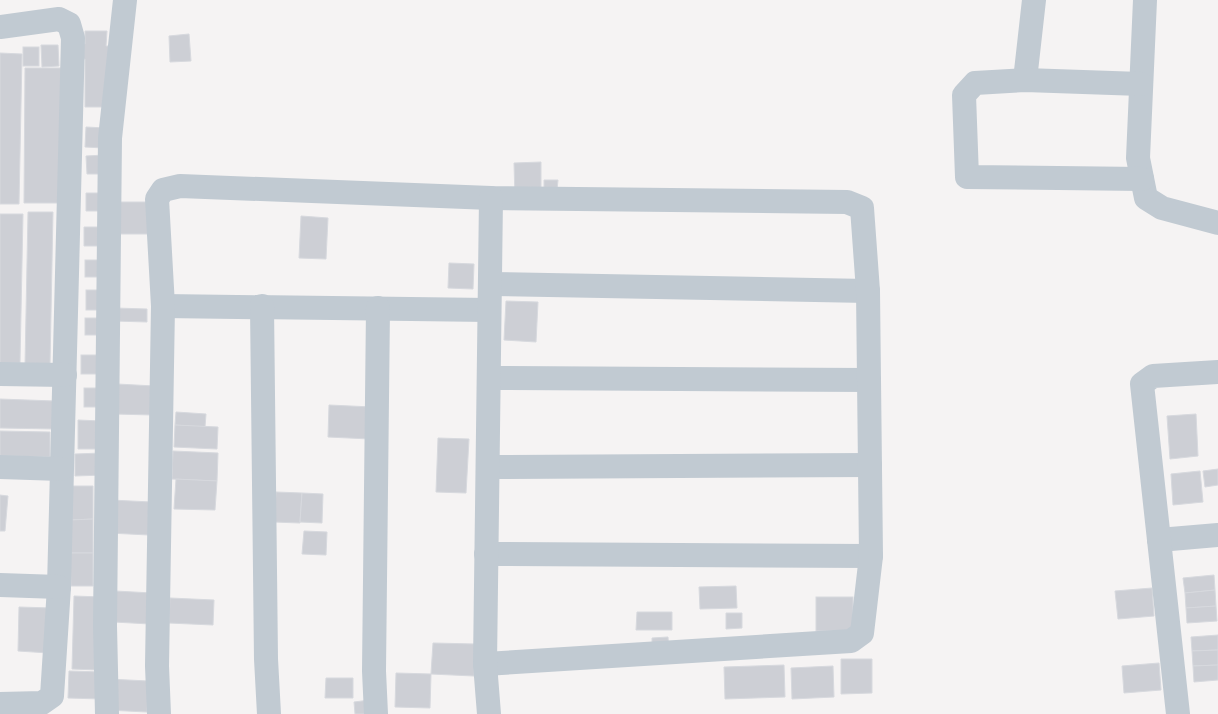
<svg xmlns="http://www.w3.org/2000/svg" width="1218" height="714" viewBox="0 0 1218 714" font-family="'Nunito Sans',sans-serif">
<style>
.building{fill:#cdcfd5;stroke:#d7d9de}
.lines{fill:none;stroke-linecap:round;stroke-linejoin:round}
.minor{stroke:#c1cad2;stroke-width:24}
</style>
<rect width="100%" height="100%" fill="#f5f3f3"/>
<g class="building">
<polygon points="85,31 107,31 106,46 112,46 107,107 85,107 85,59 77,59 77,44 85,44"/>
<polygon points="189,34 191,61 170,62 169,36"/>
<polygon points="41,45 58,45 59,66 42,67"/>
<rect x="23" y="47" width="16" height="19"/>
<polygon points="0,53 22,54 19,204 0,204"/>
<polygon points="25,68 64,68 63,203 24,203"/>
<polygon points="86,127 105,128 104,148 85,147"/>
<polygon points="105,155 105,174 87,174 86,156"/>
<polygon points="541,162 541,197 515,198 514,163"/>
<polygon points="544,180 558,180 557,190 544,190"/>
<polygon points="86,193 104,193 105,211 86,211"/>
<polygon points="116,202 149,202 148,234 116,234"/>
<polygon points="28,212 53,212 50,365 25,365"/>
<polygon points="0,214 23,214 20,363 0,363"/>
<polygon points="301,216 328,218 326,259 299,258"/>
<polygon points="84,227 105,227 104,246 84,246"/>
<rect x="85" y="260" width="17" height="17"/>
<polygon points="449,263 474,264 473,289 448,288"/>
<rect x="86" y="290" width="17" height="20"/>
<polygon points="506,301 538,302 536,342 504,340"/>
<polygon points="115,308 147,309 147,322 115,321"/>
<rect x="85" y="318" width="17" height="17"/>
<rect x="81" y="355" width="20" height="19"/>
<polygon points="117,384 154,386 153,415 115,414"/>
<rect x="84" y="388" width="15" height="19"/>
<polygon points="0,399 55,401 54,429 0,428"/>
<polygon points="329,405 372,407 370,439 328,437"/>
<polygon points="176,412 206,414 205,427 175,425"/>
<polygon points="1196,414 1198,456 1170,459 1167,416"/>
<polygon points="78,420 101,421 101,449 78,449"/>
<polygon points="175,425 218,427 217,449 174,447"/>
<polygon points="0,431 50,432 50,457 0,456"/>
<polygon points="438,438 469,439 466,493 436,492"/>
<polygon points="173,451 218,453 217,481 172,479"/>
<polygon points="102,453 103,475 75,476 75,454"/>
<polygon points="1218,469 1218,485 1205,487 1203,471"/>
<polygon points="1200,471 1203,502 1173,505 1171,474"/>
<polygon points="176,479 217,481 215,510 174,509"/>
<polygon points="70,486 93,486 93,519 70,520"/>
<polygon points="276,492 302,493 300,523 274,522"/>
<polygon points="302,493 323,494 322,523 300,522"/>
<polygon points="0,495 8,496 5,531 0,531"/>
<polygon points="111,500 151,502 149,535 109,533"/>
<polygon points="93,519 93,553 70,553 70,520"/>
<polygon points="304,531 327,532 326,555 302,554"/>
<polygon points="70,553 93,553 93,586 71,586"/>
<polygon points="1214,575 1215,590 1185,593 1183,578"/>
<polygon points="736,586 737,608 700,609 699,587"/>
<polygon points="1152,588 1154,616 1118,619 1115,591"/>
<polygon points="1215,590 1216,606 1186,608 1185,593"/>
<polygon points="115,591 152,593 150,624 114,622"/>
<polygon points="74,596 101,597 98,670 72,669"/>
<rect x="816" y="597" width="37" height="34"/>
<polygon points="170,598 214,600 213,625 169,623"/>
<polygon points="1216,606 1217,621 1187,623 1186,608"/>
<polygon points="19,607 51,608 49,653 18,651"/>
<polygon points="637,612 672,612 672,630 636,630"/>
<polygon points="726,613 742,613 742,628 726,629"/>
<polygon points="1218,635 1218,650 1192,651 1191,637"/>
<polygon points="668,637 669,651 652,652 652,638"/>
<polygon points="433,643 475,644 474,676 431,674"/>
<polygon points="1218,650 1218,665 1193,666 1192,651"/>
<polygon points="841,659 872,659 872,693 841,694"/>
<polygon points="1159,663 1161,690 1124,693 1122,666"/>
<polygon points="784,665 785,697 725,699 724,667"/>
<polygon points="1218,665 1218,680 1194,682 1193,666"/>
<polygon points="833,666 834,697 792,699 791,668"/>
<polygon points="69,671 102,672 102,699 68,698"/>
<polygon points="396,673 431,674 430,708 395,707"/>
<polygon points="326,678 353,678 353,698 325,698"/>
<polygon points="108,679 148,681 147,712 107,710"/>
<polygon points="370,700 372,714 355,714 354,702"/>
</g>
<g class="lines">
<g class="minor">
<polyline points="1145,0 1138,158 1146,198 1162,208 1218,223"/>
<polyline points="0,27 59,19 69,24 73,38 59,587 52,696 42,703 0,704"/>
<polyline points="1025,80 1034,0"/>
<polyline points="1141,84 1025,80 975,83 964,95 967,177 1142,179"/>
<polyline points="490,284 868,291"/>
<polyline points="163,306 489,310"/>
<polyline points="262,306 266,659 269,714"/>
<polyline points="0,374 65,375"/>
<polyline points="489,378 869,380"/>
<polyline points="0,467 61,469"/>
<polyline points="488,467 870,465"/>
<polyline points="1159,540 1218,535"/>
<polyline points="486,554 871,556"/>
<polyline points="0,585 59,587"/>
<polyline points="107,714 105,626 110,138 125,0"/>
<polyline points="159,714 157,666 163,306 157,199 163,190 180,186 491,198 847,202 862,208 868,291 871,556 862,633 851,641 485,664"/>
<polyline points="376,714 374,671 378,308"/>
<polyline points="489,714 485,664 491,198"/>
<polyline points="1178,714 1142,384 1153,376 1218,372"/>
</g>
</g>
</svg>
